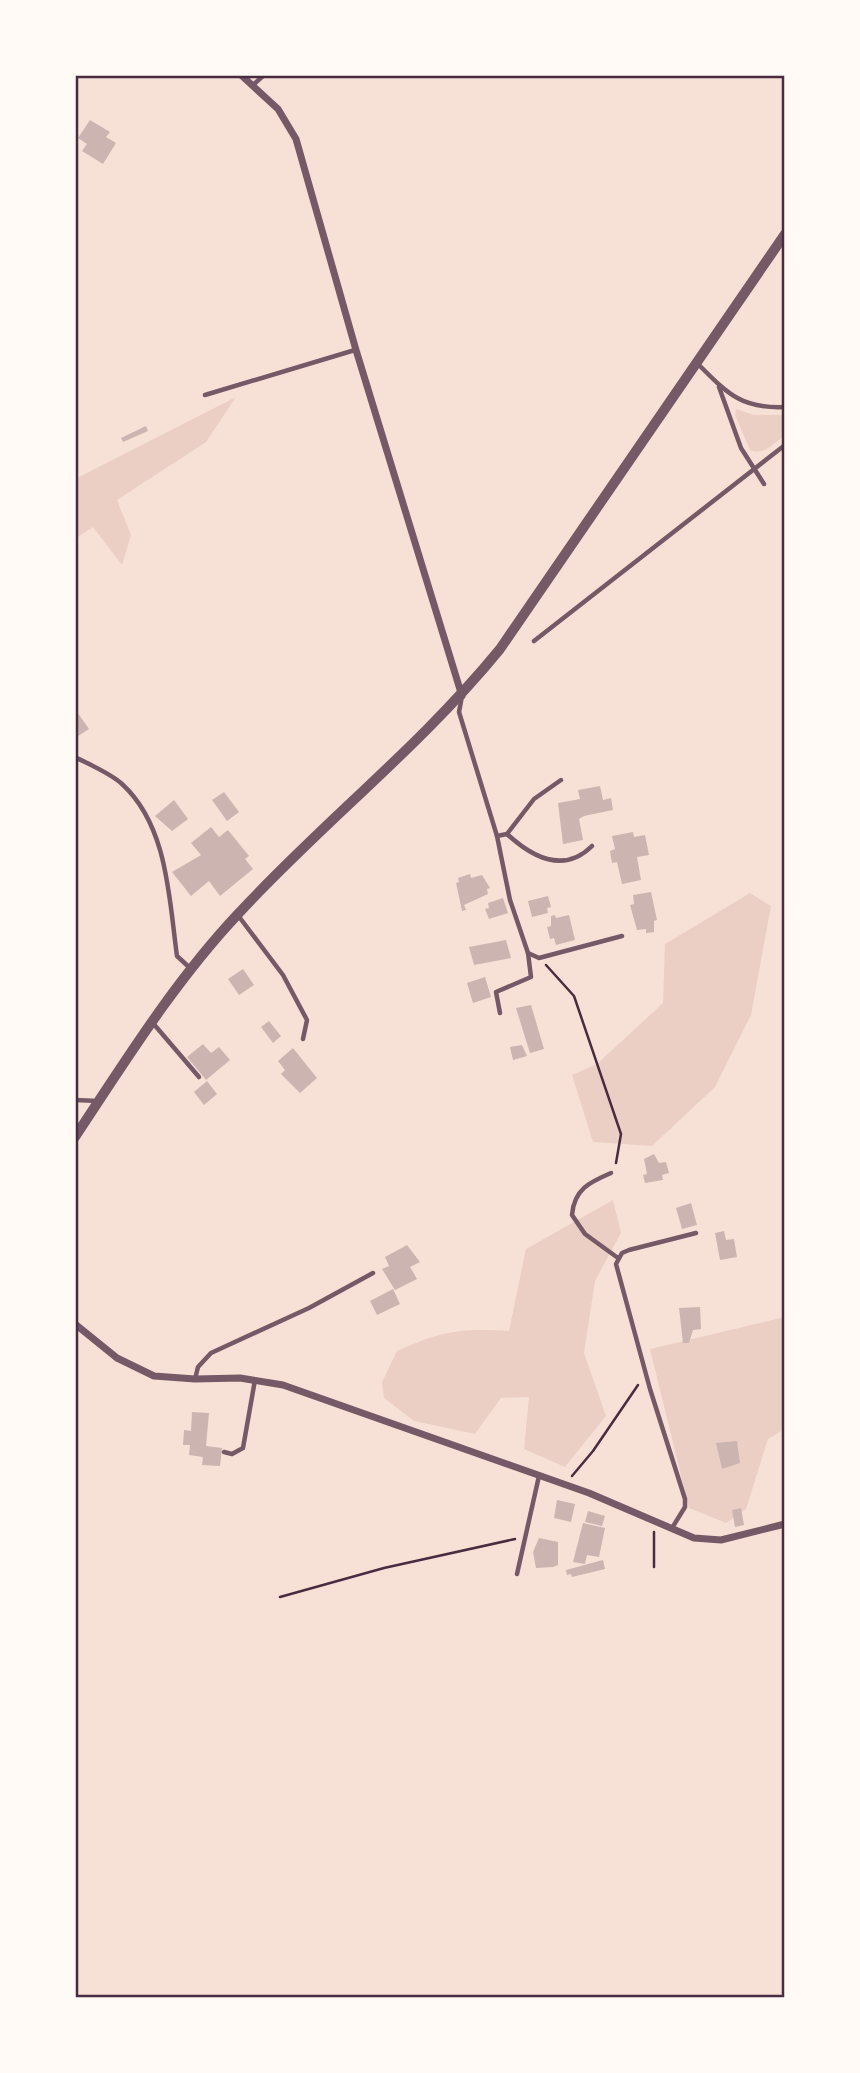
<svg xmlns="http://www.w3.org/2000/svg" width="860" height="2073" viewBox="0 0 860 2073" font-family="Poppins,sans-serif">
<style>
.green{fill:#ebcfc5}
.building{fill:#ccb4b1}
.lines{fill:none;stroke-linecap:round;stroke-linejoin:round}
.path{stroke:#4a2c40;stroke-width:2.5}
.service{stroke:#755966;stroke-width:4.5}
.minor{stroke:#755966;stroke-width:7}
.tertiary{stroke:#755966;stroke-width:10}
.neatline{fill:none;stroke:#4a2c40;stroke-width:2.5}
</style>
<rect width="100%" height="100%" fill="#f7e1d7"/>
<g class="green">
<polygon points="236,397 206,442 117,500 131,535 122,565 93,527 75,539 75,479"/>
<path d="M736,409l18,6h31v20c-11,8 -21,21 -35,15l-15,-35z"/>
<polygon points="750,893 771,906 751,1015 715,1087 652,1146 593,1142 572,1075 597,1064 663,1003 665,944"/>
<path d="M613,1200l8,33 -26,48 -11,72 22,63 -41,51 -41,-18 5,-52 -28,1 -26,36 -61,-13 -30,-23 -2,-16 15,-31c45,-20 63,-23 112,-20l17,-82z"/>
<polygon points="785,1317 785,1429 768,1439 746,1509 726,1523 689,1508 650,1349"/>
</g>
<g class="building">
<polygon points="90,120 110,132 106,137 116,143 103,164 82,151 87,144 78,138"/>
<polygon points="146,426 148,431 123,442 121,438"/>
<polygon points="75,709 89,729 75,738"/>
<polygon points="600,786 603,800 611,798 613,810 584,816 579,819 583,840 563,844 558,803 580,799 578,790"/>
<polygon points="224,792 239,812 227,821 212,800"/>
<polygon points="174,800 188,819 172,831 155,816"/>
<polygon points="211,827 219,837 228,830 249,856 245,859 253,869 220,896 209,881 191,896 172,872 201,855 191,843"/>
<polygon points="633,832 634,837 645,835 649,855 637,857 641,880 622,884 617,862 612,863 610,851 615,849 612,836"/>
<polygon points="470,874 471,878 482,875 490,888 487,889 488,894 464,905 466,910 462,911 456,883 459,882 458,878"/>
<polygon points="651,892 657,920 654,921 654,932 646,933 646,929 637,930 630,905 634,904 633,895"/>
<polygon points="548,896 551,907 547,908 548,913 532,917 528,901"/>
<polygon points="503,898 508,913 489,919 485,909 489,908 488,903"/>
<polygon points="555,915 556,918 569,915 575,940 556,945 554,938 550,939 547,927 551,926 551,916"/>
<polygon points="506,940 511,958 474,965 469,947"/>
<polygon points="243,969 254,985 239,995 228,979"/>
<polygon points="485,977 491,997 473,1003 467,983"/>
<polygon points="531,1005 544,1049 530,1053 516,1008"/>
<polygon points="269,1021 281,1036 273,1043 261,1027"/>
<polygon points="203,1044 211,1053 219,1047 230,1060 206,1080 187,1057"/>
<polygon points="522,1045 527,1056 513,1060 510,1047"/>
<polygon points="293,1048 317,1078 300,1093 281,1074 285,1070 278,1061"/>
<polygon points="207,1081 217,1094 204,1105 194,1092"/>
<polygon points="654,1154 659,1163 666,1162 669,1173 662,1175 663,1180 645,1183 643,1175 647,1174 644,1159"/>
<polygon points="691,1203 697,1225 682,1229 676,1208"/>
<polygon points="724,1231 726,1240 734,1239 737,1257 720,1260 715,1233"/>
<polygon points="407,1245 420,1262 410,1267 417,1279 395,1290 382,1269 389,1266 385,1257"/>
<polygon points="393,1289 400,1304 377,1315 370,1301"/>
<polygon points="700,1307 701,1329 693,1330 689,1343 683,1343 679,1308"/>
<polygon points="192,1412 209,1413 206,1446 222,1448 220,1466 202,1465 203,1457 189,1455 190,1445 183,1445 184,1430 191,1431"/>
<polygon points="737,1441 740,1463 722,1469 716,1443"/>
<polygon points="557,1500 575,1504 571,1522 554,1518"/>
<polygon points="741,1508 744,1525 735,1527 732,1510"/>
<polygon points="588,1511 605,1516 602,1526 585,1522"/>
<polygon points="583,1523 605,1528 599,1557 587,1555 585,1564 573,1562"/>
<polygon points="539,1538 558,1542 558,1565 553,1567 536,1568 533,1552"/>
<polygon points="603,1560 605,1569 572,1577 571,1574 567,1575 566,1570"/>
</g>
<g class="lines">
<g class="path">
<polyline points="546,965 574,996 621,1134 616,1163"/>
<polyline points="572,1476 593,1451 638,1385"/>
<polyline points="654,1532 654,1567"/>
<polyline points="280,1597 384,1568 515,1539"/>
</g>
<g class="service">
<polyline points="253,85 264,75"/>
<path d="M698,364c29,29 43,45 87,43"/>
<polyline points="719,387 741,448 764,484"/>
<polyline points="205,395 355,350"/>
<polyline points="534,641 785,445"/>
<polyline points="462,696 459,712 497,836 510,900 528,953 539,958 622,936"/>
<path d="M75,757c15,8 35,16 47,27 46,42 47,115 55,172l13,12"/>
<path d="M507,834c26,24 57,40 85,12"/>
<polyline points="497,836 507,834 534,799 561,780"/>
<polyline points="237,914 283,975 307,1020 303,1039"/>
<polyline points="500,1013 496,992 531,977 528,953"/>
<polyline points="152,1022 199,1077"/>
<polyline points="75,1100 98,1101"/>
<path d="M611,1173c-21,9 -37,16 -39,42l13,19 33,24"/>
<polyline points="195,1379 198,1367 211,1353 309,1308 373,1273"/>
<polyline points="224,1452 232,1454 243,1448 255,1380"/>
<polyline points="672,1528 685,1507 685,1499 650,1389 616,1264 622,1253 629,1250 696,1233"/>
<polyline points="517,1574 539,1476"/>
</g>
<g class="minor">
<polyline points="241,75 278,109 296,139 356,350 462,696"/>
<polyline points="75,1324 117,1358 154,1376 195,1379 240,1378 283,1385 589,1493 694,1538 721,1540 785,1524"/>
</g>
<path class="tertiary" d="M75,1137c51,-77 100,-156 163,-223 84,-91 183,-168 262,-265l285,-415"/>
</g>
<rect width="860" height="2073" fill="none" stroke="#fffaf5" stroke-width="154"/>
<rect x="77" y="77" width="706" height="1919" class="neatline"/>
</svg>
